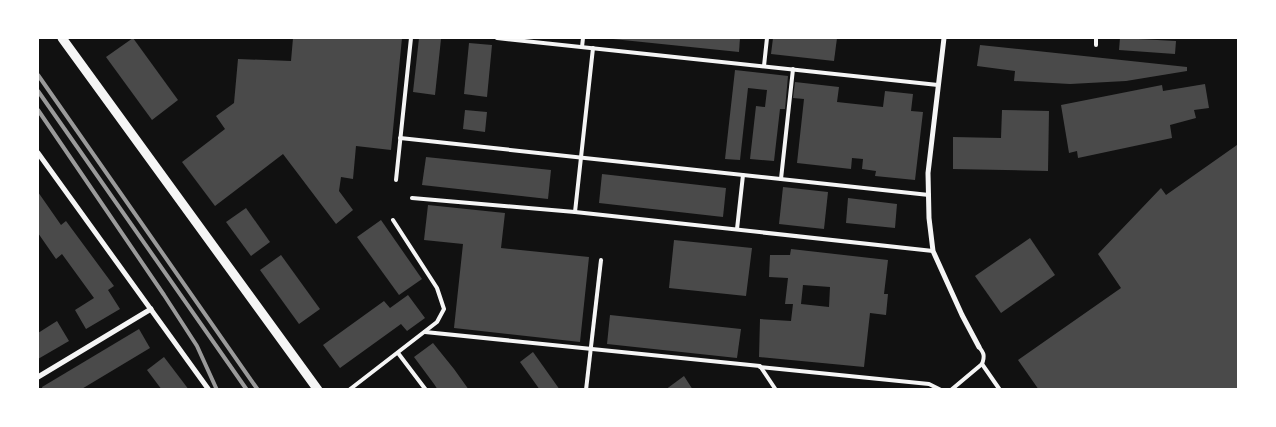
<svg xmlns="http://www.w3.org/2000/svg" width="1276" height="427" viewBox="0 0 1276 427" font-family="Signika,sans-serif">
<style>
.building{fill:#4a4a4a;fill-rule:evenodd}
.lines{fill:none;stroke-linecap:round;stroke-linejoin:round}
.service{stroke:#f5f5f5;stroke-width:4}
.minor{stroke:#f5f5f5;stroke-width:5}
.tertiary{stroke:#f5f5f5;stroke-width:9}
.rail{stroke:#9a9a9a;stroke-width:4}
</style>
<rect width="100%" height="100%" fill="#111"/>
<g class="building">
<polygon points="133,38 178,100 152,120 106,57"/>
<polygon points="293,38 402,38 391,150 356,146 353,179 341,177 339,191 353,210 336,224 283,154 215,206 182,162 225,129 216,116 234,103 238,59 291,61"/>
<polygon points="419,38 441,39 435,95 413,92"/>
<polygon points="613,38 740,38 739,52 613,39"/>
<polygon points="773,38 837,38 834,61 771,54"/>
<polygon points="1120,38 1176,41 1175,54 1119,50"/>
<polygon points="469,43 492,45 487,97 464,94"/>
<polygon points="980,45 1187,67 1187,71 1126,81 1070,84 1014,81 1015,71 977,66"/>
<polygon points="735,70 788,76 785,109 780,109 774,161 750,159 756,106 765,107 767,90 748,88 740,160 725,159"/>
<polygon points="795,82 839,87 837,102 883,107 885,91 913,94 911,111 923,112 915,180 875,176 876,171 862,169 863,159 852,158 851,169 797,163 804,99 793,98"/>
<polygon points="1205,84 1209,108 1194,110 1196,118 1170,125 1172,138 1078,158 1077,151 1069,153 1061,105 1162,85 1163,91"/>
<polygon points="465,110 487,112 485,132 463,129"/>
<polygon points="1002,110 1049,111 1048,171 953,169 953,137 1001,138"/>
<polygon points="1237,145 1238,148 1238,390 1039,390 1018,360 1121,288 1098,254 1161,188 1166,195"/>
<polygon points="426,157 551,170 548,199 422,185"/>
<polygon points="602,174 726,188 723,217 599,203"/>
<polygon points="783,187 828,192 824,229 779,224"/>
<polygon points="38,192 61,225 66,221 114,286 108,290 120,309 86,329 75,310 94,298 62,254 56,259 38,233"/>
<polygon points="848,198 897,204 895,228 846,223"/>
<polygon points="428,205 505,213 501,248 589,257 580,342 454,328 463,244 424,240"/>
<polygon points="246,208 270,242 251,256 226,222"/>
<polygon points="381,220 422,279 399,295 357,237"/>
<polygon points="1030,238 1055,275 1001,313 975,276"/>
<polygon points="674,240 752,248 746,296 669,288"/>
<path d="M791,249l97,11 -4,34h4l-2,21 -16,-2 -6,54 -105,-10 1,-38 31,2 2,-17h-8l3,-26 -19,-1 1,-22h20zM803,285l27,2 -1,20 -28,-3z"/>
<polygon points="281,255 320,309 299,324 260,270"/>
<polygon points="408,295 425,318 407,331 401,324 340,368 323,345 384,301 390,308"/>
<polygon points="610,315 741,329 737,358 607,344"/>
<polygon points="57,321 69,341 38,359 38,333"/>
<polygon points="139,329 150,348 80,390 43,390 42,387"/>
<polygon points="433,343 454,369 469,390 438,390 434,384 414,357"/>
<polygon points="533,352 560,390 540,390 520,362"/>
<polygon points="164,357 183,382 189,390 162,390 147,370"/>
<polygon points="684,376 693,390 665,390"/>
</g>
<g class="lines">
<g class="service">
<polyline points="497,38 938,85"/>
<polyline points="1096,45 1096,38"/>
<polyline points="582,47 583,38"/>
<polyline points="764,66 767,38"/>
<polyline points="400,138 929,195"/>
<polyline points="781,179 793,69"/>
<polyline points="396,180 411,38"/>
<polyline points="412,198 575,212 933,251"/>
<polyline points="575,212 593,48"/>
<polyline points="737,229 743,175"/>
<polyline points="425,332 760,366 776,390"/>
<polyline points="398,353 426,390"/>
<polyline points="982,364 1000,390"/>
<polyline points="760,367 929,384 941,390"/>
<polyline points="349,390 437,322 444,309 437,288 393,220"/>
<polyline points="586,390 601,260"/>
<path d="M951,390l31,-26c3,-8 2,-11 -3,-17"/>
</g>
<g class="minor">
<polyline points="944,38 928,173 929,218 933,251 962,315 979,347"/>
<polyline points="38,153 209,390"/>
<polyline points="38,377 151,309"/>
</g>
<polyline class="tertiary" points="62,38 318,390"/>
<g class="rail">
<polyline points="38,75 258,390"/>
<polyline points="38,91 247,390"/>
<polyline points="38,110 164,295 197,346 217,390"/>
</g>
</g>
<rect width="1276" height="427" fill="none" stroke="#ffffff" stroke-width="78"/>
</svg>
